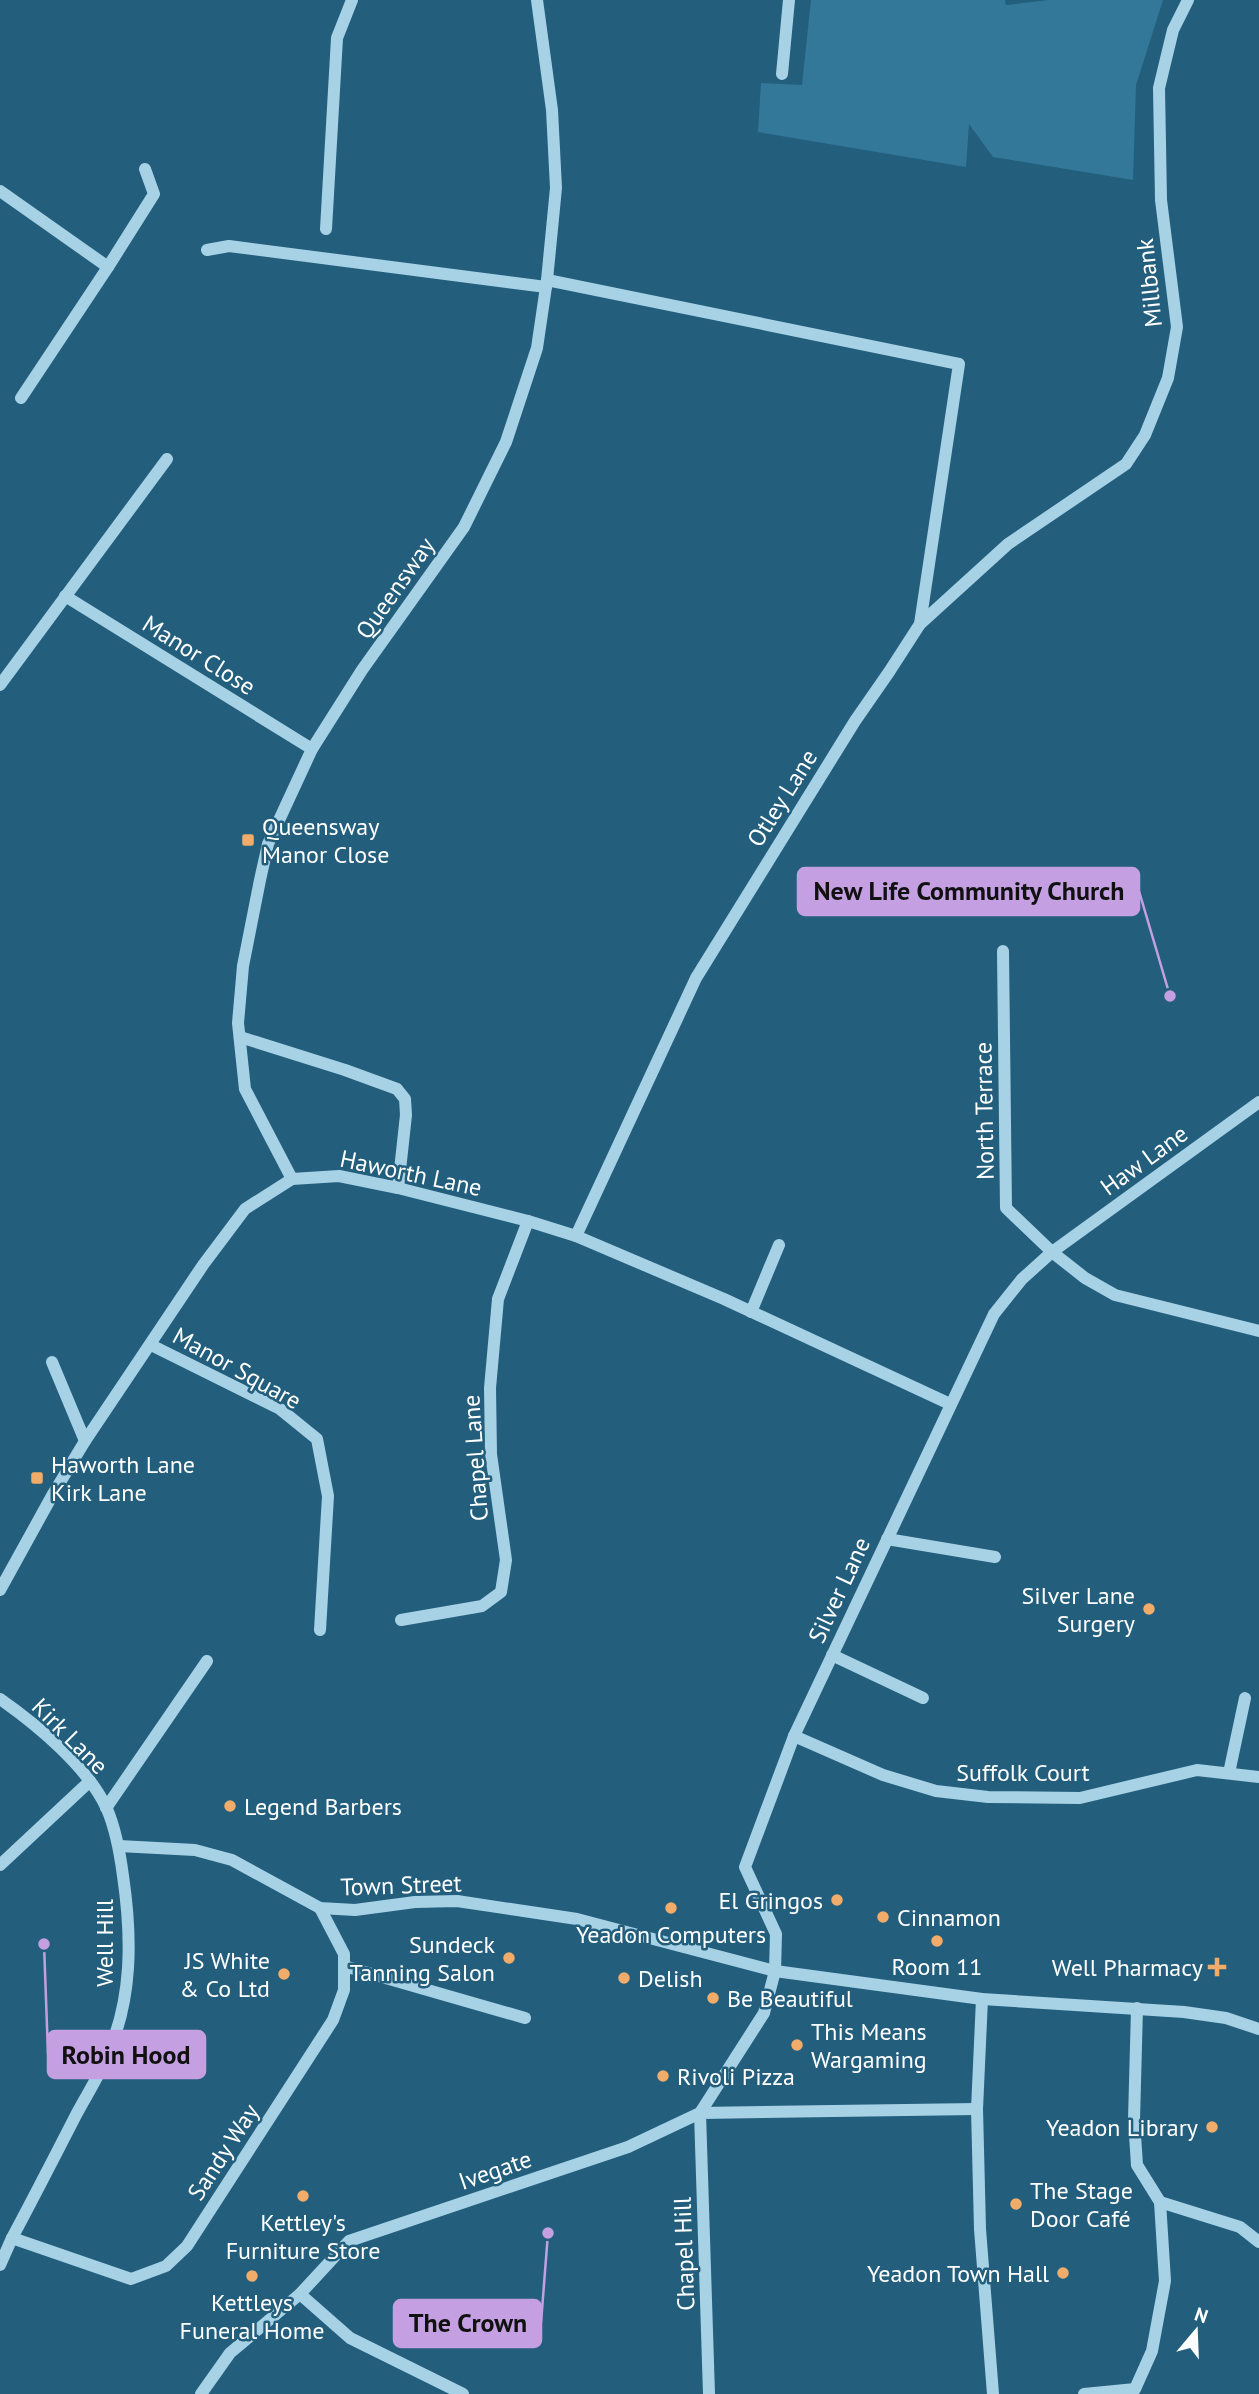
<svg xmlns="http://www.w3.org/2000/svg" width="1259" height="2394" viewBox="0 0 1259 2394" font-family="'PT Sans',sans-serif">
<style>
.green{fill:#337899}
.lines{fill:none;stroke-linecap:round;stroke-linejoin:round}
.minor{stroke:#a7d2e6;stroke-width:12}
.poi-dot{fill:#f1ac6a;stroke:#235f7d;stroke-width:2.5}
.labels{text-anchor:middle;dominant-baseline:central;stroke-width:5;stroke-linejoin:round;paint-order:stroke}
.street-label{font-size:24px;fill:#fff;stroke:#235f7d}
.poi-label{font-size:24px;fill:#fff;stroke:#235f7d;text-anchor:start}
.leader{fill:none;stroke:#c4a0e2;stroke-width:2.5}
.callout-dot{fill:#c4a0e2;stroke:#235f7d;stroke-width:2.5}
.callout{fill:#c4a0e2;stroke:#c4a0e2;stroke-width:2.5}
.callout-label{font-size:26px;text-anchor:middle;font-weight:bold;fill:#111}
</style>
<rect width="100%" height="100%" fill="#235f7d"/>
<polygon class="green" points="811,0 1005,0 1006,5 1050,0 1163,0 1136,85 1133,180 993,157 969,124 966,167 758,132 761,83 802,85"/>
<g class="lines">
<g class="minor">
<polyline points="782,74 789,0"/>
<polyline points="0,191 108,267 21,398"/>
<polyline points="326,229 337,38 352,0"/>
<polyline points="207,250 229,246 546,287"/>
<polyline points="108,267 154,194 145,169"/>
<polyline points="547,280 959,364 920,624 889,672 855,721 696,978 576,1236"/>
<polyline points="65,596 312,749"/>
<polyline points="920,624 1008,544 1126,464 1145,435 1168,378 1177,327 1161,200 1159,88 1173,30 1188,0"/>
<polyline points="0,685 167,459"/>
<polyline points="1003,951 1006,1208 1052,1252 1085,1278 1115,1295 1259,1331"/>
<polyline points="240,1037 345,1070 397,1089 405,1099 406,1115 398,1188"/>
<polyline points="292,1179 245,1089 238,1023 243,966 260,880 268,844 312,749 362,670 464,527 506,442 537,348 547,280 556,188 552,110 537,0"/>
<polyline points="751,1312 779,1245"/>
<polyline points="151,1345 280,1409 317,1439 328,1496 320,1630"/>
<polyline points="52,1362 85,1441"/>
<polyline points="887,1539 995,1557"/>
<polyline points="0,1590 53,1494 85,1441 203,1265 245,1209 292,1179 339,1176 398,1188 528,1221 576,1236 724,1299 950,1404"/>
<polyline points="401,1620 482,1606 501,1592 506,1560 491,1454 490,1388 498,1299 528,1221"/>
<polyline points="832,1655 923,1698"/>
<path d="M0,1699c37,26 88,68 107,110 9,21 13,44 16,67 9,61 10,124 -17,182 -8,20 -20,38 -30,57 -21,41 -42,82 -64,123l-12,27"/>
<polyline points="794,1736 883,1775 936,1791 988,1797 1080,1798 1197,1770 1259,1777"/>
<polyline points="1229,1773 1245,1698"/>
<polyline points="106,1808 207,1661"/>
<polyline points="119,1846 195,1850 232,1860 320,1908 355,1910 415,1902 457,1901 577,1919 775,1971 982,1999 1184,2012 1226,2018 1259,2029"/>
<polyline points="0,1865 90,1781"/>
<polyline points="344,1966 525,2018"/>
<polyline points="982,1999 977,2109 980,2229 993,2394"/>
<polyline points="1137,2008 1134,2120 1137,2165 1160,2202 1240,2227 1259,2242"/>
<polyline points="12,2238 131,2279 166,2266 187,2246 333,2020 344,1990 344,1954 320,1908"/>
<polyline points="300,2294 350,2338 463,2394"/>
<polyline points="201,2394 230,2353 300,2294 349,2241 628,2147 700,2113 764,2013 775,1971 776,1934 745,1867 794,1736 994,1314 1022,1279 1052,1252 1259,1102"/>
<polyline points="709,2394 700,2113 977,2109"/>
<polyline points="1084,2394 1135,2389 1152,2351 1165,2281 1160,2202"/>
</g>
</g>
<g class="poi-dot">
<rect x="241" y="833" width="14" height="14" rx="3.5"/>
<rect x="30" y="1471" width="14" height="14" rx="3.5"/>
<circle cx="1149" cy="1609" r="7"/>
<circle cx="230" cy="1806" r="7"/>
<circle cx="837" cy="1900" r="7"/>
<circle cx="671" cy="1908" r="7"/>
<circle cx="883" cy="1917" r="7"/>
<circle cx="937" cy="1941" r="7"/>
<circle cx="509" cy="1958" r="7"/>
<path d="M1213.5 1956.5h7v7h7v7h-7v7h-7v-7h-7v-7h7z"/>
<circle cx="284" cy="1974" r="7"/>
<circle cx="624" cy="1978" r="7"/>
<circle cx="713" cy="1998" r="7"/>
<circle cx="797" cy="2045" r="7"/>
<circle cx="663" cy="2076" r="7"/>
<circle cx="1212" cy="2127" r="7"/>
<circle cx="303" cy="2196" r="7"/>
<circle cx="1016" cy="2204" r="7"/>
<circle cx="1063" cy="2273" r="7"/>
<circle cx="252" cy="2276" r="7"/>
</g>
<g class="labels">
<g class="street-label">
<text transform="translate(1149 283) rotate(-96)">Millbank</text>
<text transform="translate(395 588) rotate(-55)">Queensway</text>
<text transform="translate(199 655) rotate(32)">Manor Close</text>
<text transform="translate(782 798) rotate(-58)">Otley Lane</text>
<text transform="translate(984 1111) rotate(-91)">North Terrace</text>
<text transform="translate(1144 1160) rotate(-36)">Haw Lane</text>
<text transform="translate(411 1173) rotate(12)">Haworth Lane</text>
<text transform="translate(237 1368) rotate(29)">Manor Square</text>
<text transform="translate(475 1458) rotate(-94)">Chapel Lane</text>
<text transform="translate(839 1590) rotate(-65)">Silver Lane</text>
<text transform="translate(70 1736) rotate(45)">Kirk Lane</text>
<text x="1023" y="1772">Suffolk Court</text>
<text transform="translate(401 1885) rotate(-2)">Town Street</text>
<text transform="translate(104 1943) rotate(-90)">Well Hill</text>
<text transform="translate(223 2152) rotate(-57)">Sandy Way</text>
<text transform="translate(495 2170) rotate(-19)">Ivegate</text>
<text transform="translate(684 2254) rotate(-92)">Chapel Hill</text>
</g>
<g class="poi-label">
<text x="262" y="826">Queensway<tspan x="262" dy="28">Manor Close</tspan></text>
<text x="51" y="1464">Haworth Lane<tspan x="51" dy="28">Kirk Lane</tspan></text>
<text x="1135" y="1595" text-anchor="end">Silver Lane<tspan x="1135" dy="28">Surgery</tspan></text>
<text x="244" y="1806">Legend Barbers</text>
<text x="823" y="1900" text-anchor="end">El Gringos</text>
<text x="897" y="1917">Cinnamon</text>
<text x="671" y="1934" text-anchor="middle">Yeadon Computers</text>
<text x="495" y="1944" text-anchor="end">Sundeck<tspan x="495" dy="28">Tanning Salon</tspan></text>
<text x="270" y="1960" text-anchor="end">JS White<tspan x="270" dy="28">&amp; Co Ltd</tspan></text>
<text x="937" y="1966" text-anchor="middle">Room 11</text>
<text x="1203" y="1967" text-anchor="end">Well Pharmacy</text>
<text x="638" y="1978">Delish</text>
<text x="727" y="1998">Be Beautiful</text>
<text x="811" y="2031">This Means<tspan x="811" dy="28">Wargaming</tspan></text>
<text x="677" y="2076">Rivoli Pizza</text>
<text x="1198" y="2127" text-anchor="end">Yeadon Library</text>
<text x="1030" y="2190">The Stage<tspan x="1030" dy="28">Door Café</tspan></text>
<text x="303" y="2222" text-anchor="middle">Kettley's<tspan x="303" dy="28">Furniture Store</tspan></text>
<text x="1049" y="2273" text-anchor="end">Yeadon Town Hall</text>
<text x="252" y="2302" text-anchor="middle">Kettleys<tspan x="252" dy="28">Funeral Home</tspan></text>
</g>
</g>
<path class="leader" d="M1170 996L1139 891M44 1944L48 2054M548 2233L541 2323"/>
<g class="callout-dot">
<circle cx="1170" cy="996" r="7"/>
<circle cx="44" cy="1944" r="7"/>
<circle cx="548" cy="2233" r="7"/>
</g>
<g class="callout">
<rect x="798" y="868" width="341" height="47" rx="7"/>
<rect x="48" y="2031" width="157" height="47" rx="7"/>
<rect x="394" y="2300" width="147" height="47" rx="7"/>
</g>
<g class="callout-label">
<text x="969" y="900">New Life Community Church</text>
<text x="126" y="2064">Robin Hood</text>
<text x="468" y="2332">The Crown</text>
</g>
<g transform="translate(1196 2331) rotate(19)" stroke="#235f7d" stroke-width="5" paint-order="stroke">
<path d="M0-5L12 26L0 18L-12 26Z" fill="#ffffff"/>
<text y="-10" font-size="19" font-weight="bold" text-anchor="middle" fill="#ffffff">N</text>
</g>
</svg>
